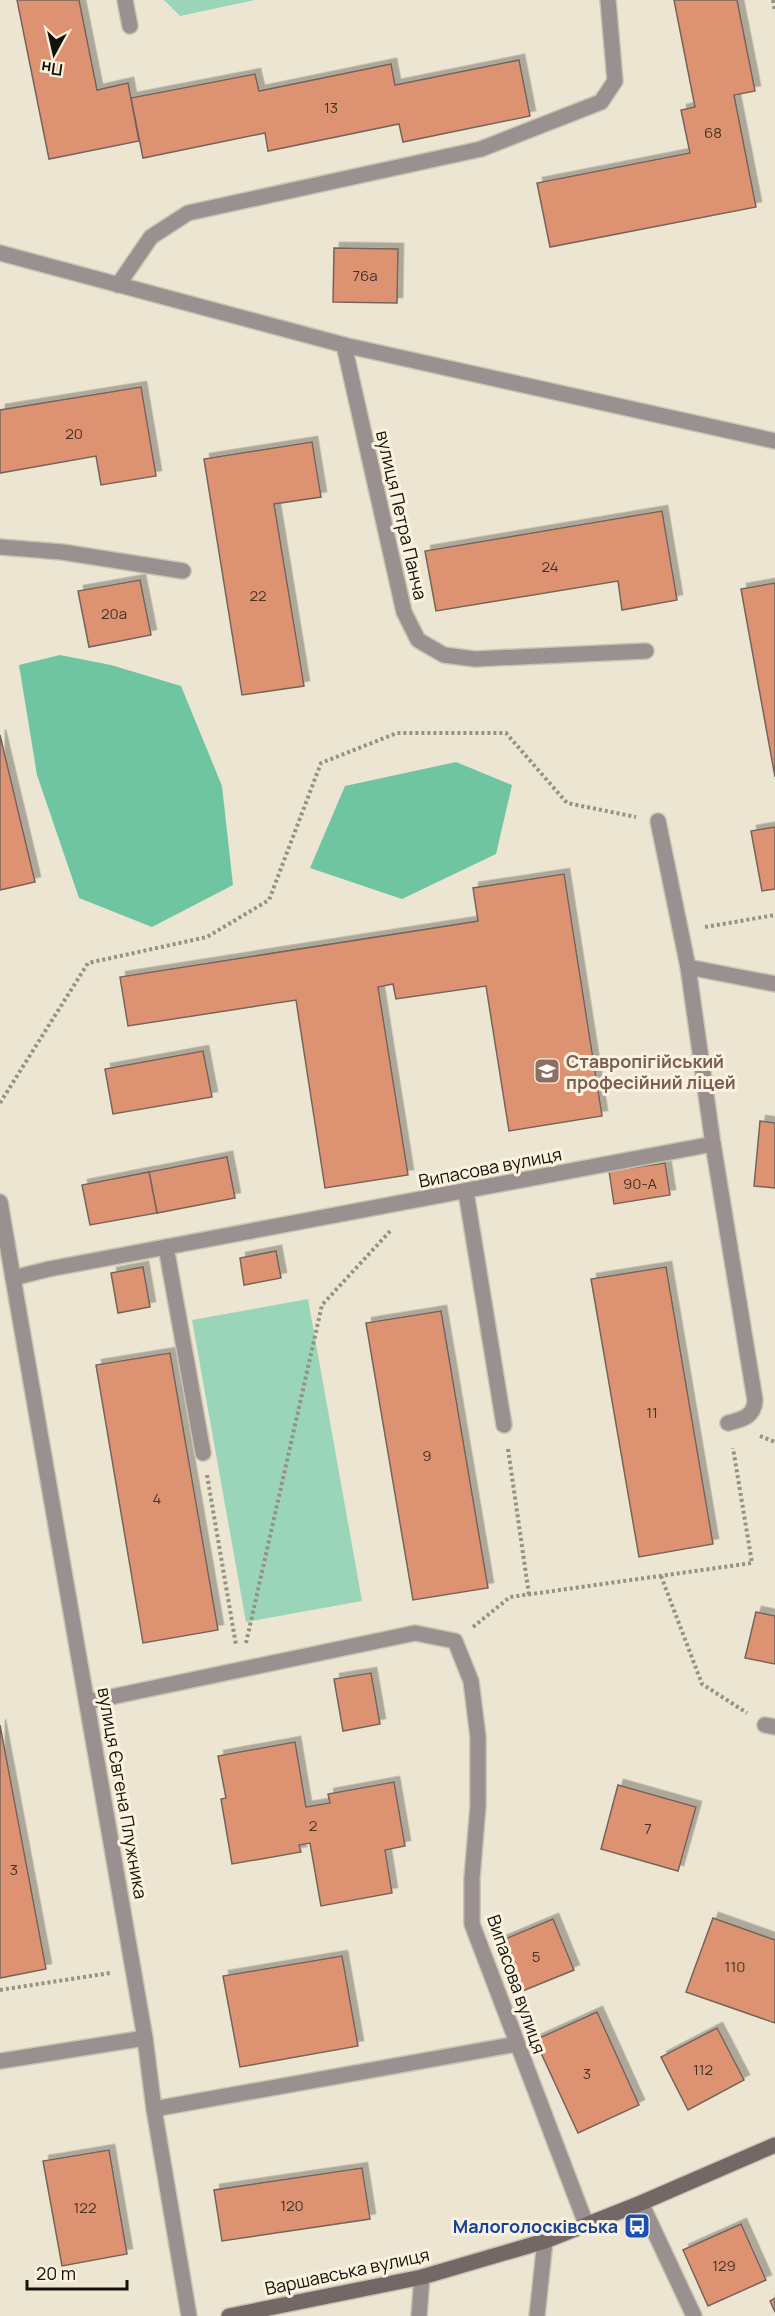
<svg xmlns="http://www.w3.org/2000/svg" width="775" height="2316" viewBox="0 0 775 2316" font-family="Manrope,sans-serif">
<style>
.green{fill:#9ad5ba}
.forest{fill:#6fc5a1}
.building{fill:#dd9372;stroke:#76645c;stroke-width:1.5;filter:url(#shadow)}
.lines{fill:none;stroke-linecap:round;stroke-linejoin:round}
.service-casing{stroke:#c9c3b2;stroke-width:18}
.minor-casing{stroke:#c9c3b2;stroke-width:18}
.tertiary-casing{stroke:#c9c3b2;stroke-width:18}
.secondary-casing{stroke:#c9c3b2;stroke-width:18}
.path{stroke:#969183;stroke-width:4;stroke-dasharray:3 3;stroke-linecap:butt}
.service{stroke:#9a908f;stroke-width:15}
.minor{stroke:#9a908f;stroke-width:15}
.tertiary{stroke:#9a908f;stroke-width:15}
.secondary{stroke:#756766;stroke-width:15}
.labels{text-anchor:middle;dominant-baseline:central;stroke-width:6;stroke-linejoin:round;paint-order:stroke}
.number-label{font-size:15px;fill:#463225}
.street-label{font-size:18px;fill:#14120b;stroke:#faf2df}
.education-label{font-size:18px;font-weight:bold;fill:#785e54;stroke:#faf2df;text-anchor:start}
.transit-label{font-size:18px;font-weight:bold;fill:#164399;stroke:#faf2df;text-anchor:end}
</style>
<defs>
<filter id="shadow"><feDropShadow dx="5.5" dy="-5.5" stdDeviation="0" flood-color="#0004"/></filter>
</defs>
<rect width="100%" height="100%" fill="#ece5d2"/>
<g class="green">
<polygon points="164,0 255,0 180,16"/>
<polygon points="308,1299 362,1601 246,1622 192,1320"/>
</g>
<g class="forest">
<polygon points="60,655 111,665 181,686 222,786 233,885 152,927 79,898 37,775 19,665"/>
<polygon points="456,762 512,785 496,854 402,899 310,868 345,786"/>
</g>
<g class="building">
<polygon points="17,0 79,0 97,90 128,83 139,141 49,159"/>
<polygon points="674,0 737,0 755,91 734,95 756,207 550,247 537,183 690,153 681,110 695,107"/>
<polygon points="519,60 530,116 403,142 399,124 268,151 265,133 143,158 131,98 255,74 259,91 391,64 395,85"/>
<polygon points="334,248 398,249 397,303 333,302"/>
<polygon points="141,387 156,476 101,485 96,456 0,473 0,410"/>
<polygon points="312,442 321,497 274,504 304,686 242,695 204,459"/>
<polygon points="662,511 677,600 622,610 618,581 436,611 425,551"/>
<polygon points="140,580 151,635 89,647 78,591"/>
<polygon points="775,583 775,777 741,589"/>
<polygon points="0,735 35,882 0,890"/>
<polygon points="775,827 775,889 762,891 751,831"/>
<polygon points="564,874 602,1116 509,1131 486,986 396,999 393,984 378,987 408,1175 325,1188 296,1000 128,1026 120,977 478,921 473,888"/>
<polygon points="203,1051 212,1097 113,1114 105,1069"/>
<polygon points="760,1121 775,1123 775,1188 754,1186"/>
<polygon points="227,1157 235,1198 157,1213 149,1172"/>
<polygon points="665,1163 670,1195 614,1204 609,1171"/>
<polygon points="149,1172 157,1213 90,1225 82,1185"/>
<polygon points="276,1251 281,1278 244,1285 240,1258"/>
<polygon points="143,1267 150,1307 118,1313 111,1273"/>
<polygon points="666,1267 713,1544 639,1557 591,1279"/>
<polygon points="441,1311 488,1588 413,1600 366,1323"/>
<polygon points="170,1353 218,1630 143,1643 96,1365"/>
<polygon points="756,1612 775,1616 775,1664 745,1658"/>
<polygon points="371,1673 380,1724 343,1731 334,1679"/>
<polygon points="0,1725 46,1969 0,1978"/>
<polygon points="295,1742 306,1807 330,1803 328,1794 394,1782 405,1846 385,1850 392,1893 321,1906 310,1843 299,1845 301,1852 232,1864 221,1799 226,1798 218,1756"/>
<polygon points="618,1785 696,1807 678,1871 601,1849"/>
<polygon points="713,1918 775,1940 775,2023 686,1992"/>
<polygon points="553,1919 574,1970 520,1992 498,1942"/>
<polygon points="342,1956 358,2046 240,2067 223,1976"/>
<polygon points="597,2012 639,2105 578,2133 535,2040"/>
<polygon points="717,2028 744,2080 688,2110 661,2057"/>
<polygon points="109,2150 127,2254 62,2266 43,2161"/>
<polygon points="362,2168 370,2219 222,2241 214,2190"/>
<polygon points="741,2224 766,2280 708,2306 683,2250"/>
<polygon points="775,2298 775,2312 770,2301"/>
</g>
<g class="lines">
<g class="service-casing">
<g id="service">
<polyline points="125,0 130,26"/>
<polyline points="118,285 151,237 188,213 481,149 601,102 615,81 608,0"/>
<polyline points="344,345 404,612 418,640 444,655 475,659 646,651"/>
<polyline points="0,547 62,552 183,571"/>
<polyline points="658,821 688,967"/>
<path d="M713,1144l42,256c-1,17 -12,19 -27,23"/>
<polyline points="466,1192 504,1425"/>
<polyline points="0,1202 13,1278 49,1269 713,1144 688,967 775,984"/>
<polyline points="166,1247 203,1453"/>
<polyline points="765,1725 775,1727"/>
<polyline points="0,2061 145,2038"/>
<polyline points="154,2109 517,2044"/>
<polyline points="419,2316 422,2277"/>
<polyline points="537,2316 545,2241"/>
</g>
</g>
<g class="minor-casing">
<g id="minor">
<polyline points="13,1278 145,2038 154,2109 189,2316"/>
<polyline points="87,1702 415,1633 455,1641 471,1681 478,1737 478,1806 472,1878 472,1924 586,2224"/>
<polyline points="641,2203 694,2316"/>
</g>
</g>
<g class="tertiary-casing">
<polyline id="tertiary" points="0,253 344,345 775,441"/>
</g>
<g class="secondary-casing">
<polyline id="secondary" points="229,2316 422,2277 545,2241 641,2203 775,2145"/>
</g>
<g class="path">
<polyline points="773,0 775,12"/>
<polyline points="705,927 775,915"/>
<polyline points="0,1103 88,963 207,937 269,900 321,763 397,733 506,733 567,803 636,817"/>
<polyline points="760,1436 775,1442"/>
<polyline points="508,1449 529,1595"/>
<polyline points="207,1475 236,1645"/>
<polyline points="661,1576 702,1684 747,1713"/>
<polyline points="473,1627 510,1597 752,1563 733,1448"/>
<polyline points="246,1643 322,1305 392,1229"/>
<polyline points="0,1990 110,1973"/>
</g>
<use href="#service" class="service"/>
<use href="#minor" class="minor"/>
<use href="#tertiary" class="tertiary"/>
<use href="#secondary" class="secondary"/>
</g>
<defs>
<g id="university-square" transform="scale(1.35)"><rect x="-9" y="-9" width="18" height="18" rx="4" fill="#8d6e63" stroke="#faf2df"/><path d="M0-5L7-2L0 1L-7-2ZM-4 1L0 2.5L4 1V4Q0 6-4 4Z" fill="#fff"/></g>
<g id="bus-square" transform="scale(1.35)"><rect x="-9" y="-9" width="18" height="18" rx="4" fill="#1a4fb4" stroke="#faf2df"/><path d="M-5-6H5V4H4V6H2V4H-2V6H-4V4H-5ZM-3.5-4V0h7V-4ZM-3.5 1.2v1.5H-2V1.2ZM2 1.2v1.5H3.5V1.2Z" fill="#fff"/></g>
</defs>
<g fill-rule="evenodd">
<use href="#university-square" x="547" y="1071"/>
<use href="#bus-square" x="637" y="2226"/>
</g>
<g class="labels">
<g class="number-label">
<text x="331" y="107">13</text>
<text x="713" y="132">68</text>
<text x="365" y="275">76а</text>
<text x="74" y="433">20</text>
<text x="550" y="566">24</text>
<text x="258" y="595">22</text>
<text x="114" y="613">20а</text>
<text x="640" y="1183">90-А</text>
<text x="652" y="1412">11</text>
<text x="427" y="1455">9</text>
<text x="157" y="1498">4</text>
<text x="313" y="1825">2</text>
<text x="648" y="1828">7</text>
<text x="14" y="1869">3</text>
<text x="536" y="1956">5</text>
<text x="735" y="1966">110</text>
<text x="703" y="2069">112</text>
<text x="587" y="2073">3</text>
<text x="292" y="2205">120</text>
<text x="85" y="2207">122</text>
<text x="724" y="2265">129</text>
</g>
<g class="street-label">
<text transform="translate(402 515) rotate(77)">вулиця Петра Панча</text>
<text transform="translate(490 1167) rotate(-11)">Випасова вулиця</text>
<text transform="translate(123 1793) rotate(80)">вулиця Євгена Плужника</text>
<text transform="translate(517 1984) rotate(71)">Випасова вулиця</text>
<text transform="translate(347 2271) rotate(-12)">Варшавська вулиця</text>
</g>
<g class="education-label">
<text x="566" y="1061">Ставропігійський<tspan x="566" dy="21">професійний ліцей</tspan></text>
</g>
<g class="transit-label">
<text x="618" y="2226">Малоголосківська</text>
</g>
</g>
<g transform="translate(54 54) rotate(188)" stroke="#faf2df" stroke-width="4.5" paint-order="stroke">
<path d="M0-4.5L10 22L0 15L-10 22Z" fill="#14120b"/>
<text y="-9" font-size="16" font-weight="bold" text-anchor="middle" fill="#14120b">Пн</text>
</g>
<path d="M27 2280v9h100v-9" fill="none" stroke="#14120b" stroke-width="3"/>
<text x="36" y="2280" font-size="18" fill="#14120b" stroke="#faf2df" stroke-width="4.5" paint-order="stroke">20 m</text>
</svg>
